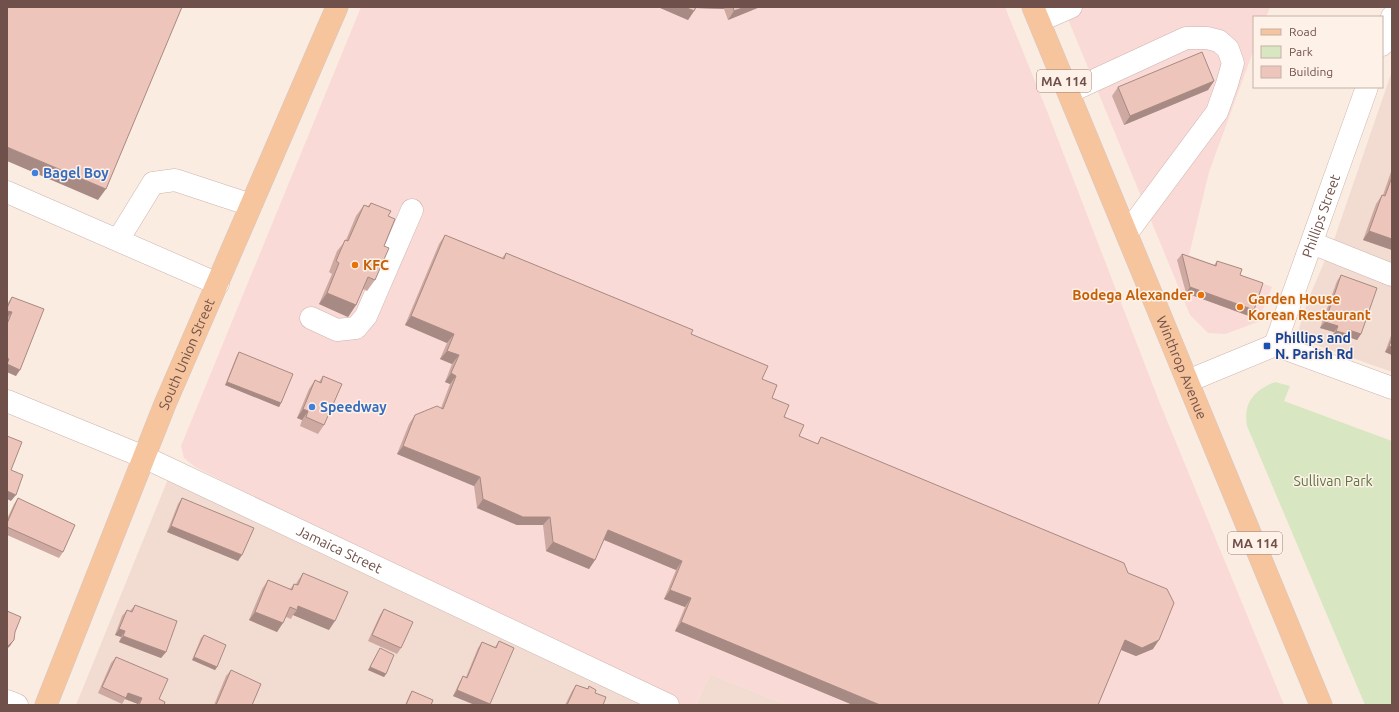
<svg xmlns="http://www.w3.org/2000/svg" width="1399" height="712" viewBox="0 0 1399 712" font-family="Ubuntu,sans-serif">
<style>
.residential{fill:#f2dcd1}
.commercial{fill:#fadad6}
.green{fill:#d8e7c1}
.lines{fill:none;stroke-linecap:round;stroke-linejoin:round}
.minor-casing{stroke:#cdb4ac;stroke-width:23}
.major-casing{stroke:#d4cac9;stroke-width:23}
.minor{stroke:#fff;stroke-width:22}
.major{stroke:#f6c49d;stroke-width:22}
.wall{fill:#cda9a1}
.shaded-wall{fill:#a78a83}
.building{fill:#eec5bb;stroke:#a78a83}
.shop-dot{fill:#3f7fe0;stroke:#fef1e7;stroke-width:1.5}
.food-dot{fill:#e8710a;stroke:#fef1e7;stroke-width:1.5}
.transit-dot{fill:#1a4fb4;stroke:#fef1e7;stroke-width:1.5}
.labels{text-anchor:middle;dominant-baseline:central;stroke-width:3;stroke-linejoin:round;paint-order:stroke}
.shield{fill:#fef1e7;stroke:#9b8079;stroke-width:1}
.shield-label{font-size:13px;font-weight:bold;fill:#70504a}
.shop-label{font-size:14px;font-weight:bold;fill:#366cbe;stroke:#fef1e7;text-anchor:start}
.street-label{font-size:14px;fill:#70504a;stroke:#fef1e7}
.food-label{font-size:14px;font-weight:bold;fill:#c56008;stroke:#fef1e7;text-anchor:start}
.transit-label{font-size:14px;font-weight:bold;fill:#164399;stroke:#fef1e7;text-anchor:start}
.park-label{font-size:14px;fill:#5c7642;stroke:#fef1e7}
</style>
<rect width="100%" height="100%" fill="#fbece2"/>
<g class="residential">
<polygon points="1392,71 1392,372 1296,338 1308,300 1335,237"/>
<polygon points="168,479 667,705 76,705"/>
<polygon points="710,674 787,705 696,705"/>
</g>
<g class="commercial">
<polygon points="361,7 1005,7 1047,111 1159,401 1284,705 787,705 710,674 696,705 669,705 195,467 184,458 181,446"/>
<polygon points="1063,7 1270,7 1266,17 1254,17 1254,49 1209,172 1189,255 1272,287 1258,322 1225,334 1208,333 1190,315"/>
</g>
<path class="green" d="M1275,382l15,4 -6,15 108,40v264h-27l-118,-279c-4,-23 7,-36 28,-44z"/>
<g class="lines">
<g class="minor-casing">
<g id="minor">
<polyline points="1039,21 1071,7"/>
<polyline points="1382,45 1392,17"/>
<polyline points="1069,92 1186,38 1207,38 1219,41 1228,49 1233,63 1227,84 1217,112 1127,233"/>
<polyline points="7,192 218,284"/>
<polyline points="118,240 153,183 175,180 251,205"/>
<polyline points="1312,243 1392,275"/>
<polyline points="311,318 337,330 356,328 366,316 412,210"/>
<path id="s1" d="M1275,345l92,-258"/>
<polyline points="1188,381 1275,345 1392,388"/>
<path id="s2" d="M7,401l137,56 524,248"/>
<polyline points="7,701 17,705"/>
</g>
</g>
<g class="major-casing">
<g id="major">
<path id="s3" d="M1033,7l288,698"/>
<path id="s4" d="M46,705l119,-301 172,-397"/>
</g>
</g>
<use href="#minor" class="minor"/>
<use href="#major" class="major"/>
</g>
<g class="wall">
<polygon points="658,7 760,7 728,20 724,9 696,8 688,20"/>
<polygon points="1214,81 1208,90 1124,125 1112,96 1118,87"/>
<polygon points="1392,169 1392,250 1363,240 1376,204 1382,195 1383,195"/>
<polygon points="371,203 388,216 384,246 375,280 367,291 363,289 356,305 348,317 319,304 332,274 329,272 337,251 346,240 356,216 364,205 368,206"/>
<polygon points="445,235 502,258 506,253 691,334 762,379 772,398 799,436 817,444 821,437 1153,649 1136,656 1121,650 1098,705 853,705 675,631 685,607 664,599 676,570 604,540 595,560 589,569 546,551 543,525 517,525 477,508 474,486 397,454 409,424 415,415 441,408 450,384 445,382 452,364 440,359 447,343 405,325 439,244"/>
<polygon points="1182,254 1214,265 1217,261 1240,275 1254,310 1249,316 1186,293 1177,260"/>
<polygon points="1341,275 1361,334 1357,340 1346,336 1343,340 1332,337 1334,332 1320,328 1337,281"/>
<polygon points="12,297 16,376 7,372 7,304"/>
<polygon points="1392,333 1392,355 1385,352"/>
<polygon points="239,352 281,403 279,407 225,385 237,355"/>
<polygon points="323,376 324,425 318,434 300,426 302,420 297,418 309,389 315,380 319,382"/>
<polygon points="18,498 63,552 59,558 7,535 7,519 14,504"/>
<polygon points="182,498 238,561 167,532 178,504"/>
<polygon points="303,573 329,630 293,615 291,619 286,617 277,632 249,620 262,589 268,580 290,589 294,584 296,584 297,582"/>
<polygon points="135,605 166,652 161,658 119,642 121,637 115,635 122,616 127,610 130,611"/>
<polygon points="384,609 401,648 397,654 368,641 380,615"/>
<polygon points="204,635 217,667 215,670 192,660 201,638"/>
<polygon points="499,641 490,704 489,705 475,705 453,696 459,683 463,676 466,677 478,648 482,642 495,647"/>
<polygon points="380,648 386,674 384,677 368,670"/>
<polygon points="116,657 159,699 164,705 137,705 138,704 125,699 122,704 98,693 111,663"/>
<polygon points="231,670 252,705 214,705 226,676"/>
<polygon points="576,685 587,689 589,686 595,693 603,705 565,705 572,691"/>
<polygon points="412,691 431,705 405,705 410,694"/>
</g>
<g class="shaded-wall">
<polygon points="658,7 685,7 694,11 688,20"/>
<polygon points="694,7 725,7 724,9 694,8"/>
<polygon points="745,7 760,7 728,20 734,11"/>
<polygon points="1214,81 1208,90 1124,125 1130,116"/>
<polygon points="7,147 106,189 98,200 7,161"/>
<polygon points="1369,231 1392,239 1392,250 1363,240"/>
<polygon points="1190,287 1254,310 1249,316 1186,293"/>
<polygon points="327,293 356,305 348,317 319,304"/>
<polygon points="7,311 12,312 7,318"/>
<polygon points="411,316 454,334 447,343 405,325"/>
<polygon points="1325,322 1338,326 1334,332 1320,328"/>
<polygon points="1349,330 1361,334 1357,340 1346,336 1343,340 1332,337 1336,331"/>
<polygon points="1389,346 1392,347 1392,355 1385,352"/>
<polygon points="447,351 459,355 452,364 440,359"/>
<polygon points="7,364 20,370 16,376 7,372"/>
<polygon points="451,373 456,376 450,384 445,382"/>
<polygon points="227,382 281,403 279,407 225,385"/>
<polygon points="303,409 308,411 302,420 297,418"/>
<polygon points="403,446 480,477 474,486 397,454"/>
<polygon points="7,491 16,495 11,501 7,499"/>
<polygon points="483,499 550,517 543,525 517,525 477,508"/>
<polygon points="171,526 242,555 238,561 167,532"/>
<polygon points="608,530 682,561 676,570 602,539"/>
<polygon points="553,542 595,560 589,569 546,551"/>
<polygon points="670,590 691,598 685,607 664,599"/>
<polygon points="298,606 335,621 329,630 293,615 297,610"/>
<polygon points="255,612 283,623 277,632 249,620"/>
<polygon points="681,622 880,705 853,705 675,631"/>
<polygon points="119,629 125,631 121,637 115,635"/>
<polygon points="123,636 166,652 161,658 119,642"/>
<polygon points="14,640 10,646 7,649 7,647"/>
<polygon points="1125,640 1159,640 1153,649 1136,656 1119,649"/>
<polygon points="194,657 217,667 215,670 192,660"/>
<polygon points="370,667 386,674 384,677 368,670"/>
<polygon points="457,690 490,704 489,705 475,705 453,696"/>
<polygon points="128,693 142,698 138,704 125,699"/>
</g>
<g class="building">
<polygon points="7,7 182,7 106,189 7,147"/>
<polygon points="685,7 696,7 694,11"/>
<polygon points="733,7 745,7 734,11"/>
<polygon points="1202,52 1214,81 1130,116 1118,87"/>
<polygon points="1392,177 1392,239 1369,231 1382,195 1385,196"/>
<polygon points="371,203 391,211 388,216 395,219 384,246 389,248 375,280 368,277 356,305 327,293 339,263 336,261 345,240 348,241 364,205 369,207"/>
<polygon points="445,235 504,259 506,253 693,330 691,334 768,366 762,379 777,385 772,398 789,405 784,417 804,425 799,436 818,444 821,437 1124,563 1128,573 1167,589 1174,603 1159,640 1142,648 1125,640 1098,705 880,705 681,622 691,598 670,590 682,561 608,530 595,560 553,542 550,517 523,517 483,499 480,477 403,446 415,415 437,406 443,409 456,376 451,373 459,355 447,351 454,334 411,316"/>
<polygon points="1182,254 1216,266 1217,261 1242,269 1240,275 1263,283 1254,310 1190,287"/>
<polygon points="1341,275 1377,288 1361,334 1349,330 1347,334 1336,331 1338,326 1325,322"/>
<polygon points="12,297 44,309 20,370 7,364 9,359 7,358 7,324 12,312 7,311 7,308"/>
<polygon points="1392,339 1392,347 1389,346"/>
<polygon points="239,352 293,374 281,403 227,382"/>
<polygon points="323,376 342,384 324,425 306,417 308,411 303,409 315,380 321,383"/>
<polygon points="7,436 22,442 11,470 23,475 16,495 7,491"/>
<polygon points="18,498 75,525 63,552 7,527 7,523"/>
<polygon points="182,498 254,528 242,555 171,526"/>
<polygon points="303,573 348,592 335,621 298,606 297,610 290,607 283,623 255,612 268,580 292,590 294,584 298,585"/>
<polygon points="135,605 177,621 166,652 123,636 125,631 119,629 127,610 132,612"/>
<polygon points="384,609 413,622 401,648 372,635"/>
<polygon points="7,611 21,617 15,632 14,640 7,647"/>
<polygon points="204,635 226,645 217,667 194,657"/>
<polygon points="499,641 514,648 490,704 457,690 463,676 467,678 482,642 496,648"/>
<polygon points="380,648 394,655 386,674 370,667"/>
<polygon points="116,657 168,679 159,699 165,702 164,705 139,705 142,698 128,693 126,698 102,687"/>
<polygon points="231,670 261,684 252,705 216,705"/>
<polygon points="576,685 588,689 589,686 596,690 595,693 606,697 603,705 567,705"/>
<polygon points="412,691 433,700 431,705 406,705"/>
</g>
<g class="shop-dot">
<circle cx="35" cy="173" r="4"/>
<circle cx="312" cy="407" r="4"/>
</g>
<g class="food-dot">
<circle cx="355" cy="265" r="4"/>
<circle cx="1201" cy="295" r="4"/>
<circle cx="1240" cy="307" r="4"/>
</g>
<rect class="transit-dot" x="1263" y="342" width="8" height="8" rx="2"/>
<g class="labels">
<g class="shield">
<rect x="1037" y="70" width="54" height="22" rx="3"/>
<rect x="1228" y="532" width="54" height="22" rx="3"/>
</g>
<g class="shield-label">
<text x="1064" y="81">MA 114</text>
<text x="1255" y="543">MA 114</text>
</g>
<g class="shop-label">
<text x="43" y="173">Bagel Boy</text>
<text x="320" y="407">Speedway</text>
</g>
<g class="street-label">
<text stroke="none"><textPath href="#s1" startOffset="137">Phillips Street</textPath></text>
<text stroke="none"><textPath href="#s4" startOffset="378">South Union Street</textPath></text>
<text stroke="none"><textPath href="#s3" startOffset="390">Winthrop Avenue</textPath></text>
<text stroke="none"><textPath href="#s2" startOffset="364">Jamaica Street</textPath></text>
</g>
<g class="food-label">
<text x="363" y="265">KFC</text>
<text x="1193" y="295" text-anchor="end">Bodega Alexander</text>
<text x="1248" y="299">Garden House<tspan x="1248" dy="16">Korean Restaurant</tspan></text>
</g>
<g class="transit-label">
<text x="1275" y="338">Phillips and<tspan x="1275" dy="16">N. Parish Rd</tspan></text>
</g>
<g class="park-label">
<text x="1333" y="481">Sullivan Park</text>
</g>
</g>
<rect width="1399" height="712" fill="none" stroke="#70504a" stroke-width="16"/>
<rect x="1253" y="16" width="130" height="72" fill="#fef1e7" stroke="#c5b1a8"/>
<rect x="1261" y="29" width="20" height="6" fill="#f6c49d" stroke="#c5b1a8"/>
<text x="1289" y="36" font-size="12" fill="#70504a">Road</text>
<rect x="1261" y="46" width="20" height="12" fill="#d8e7c1" stroke="#c5b1a8"/>
<text x="1289" y="56" font-size="12" fill="#70504a">Park</text>
<rect x="1261" y="66" width="20" height="12" fill="#eec5bb" stroke="#c5b1a8"/>
<text x="1289" y="76" font-size="12" fill="#70504a">Building</text>
</svg>
